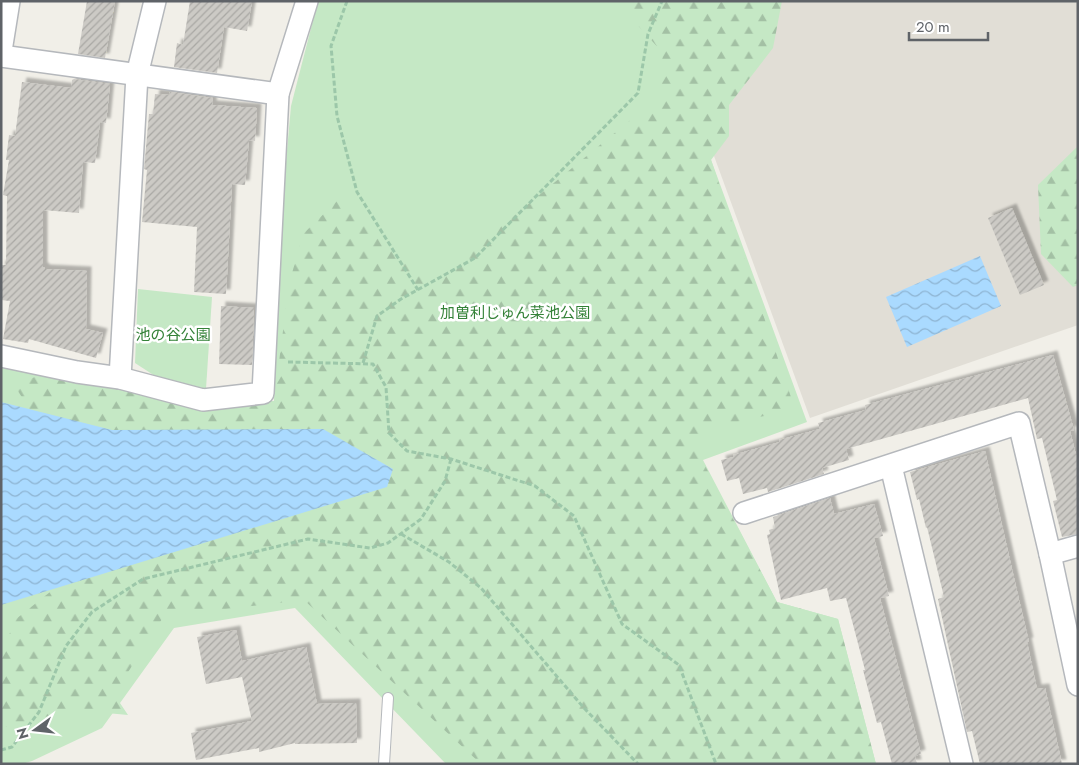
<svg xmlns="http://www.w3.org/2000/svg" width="1079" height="765" viewBox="0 0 1079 765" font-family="Jost,'Noto Sans JP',sans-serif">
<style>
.education{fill:#e1ded6}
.green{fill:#c5e8c5}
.forest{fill:url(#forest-firs)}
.water{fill:url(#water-waves)}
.building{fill:url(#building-hatch);filter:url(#shadow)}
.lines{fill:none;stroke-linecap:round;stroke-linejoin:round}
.service-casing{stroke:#b5b8bc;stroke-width:12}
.minor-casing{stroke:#b5b8bc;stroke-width:24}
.path{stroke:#9cc7a9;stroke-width:3;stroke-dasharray:5 2.5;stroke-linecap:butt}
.service{stroke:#fff;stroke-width:10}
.minor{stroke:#fff;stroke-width:21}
.labels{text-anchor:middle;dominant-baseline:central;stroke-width:5;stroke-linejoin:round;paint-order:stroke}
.park-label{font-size:15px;fill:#348238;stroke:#fff}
</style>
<defs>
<pattern id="forest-firs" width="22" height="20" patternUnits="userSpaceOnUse" patternTransform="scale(1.25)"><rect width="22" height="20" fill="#c5e8c5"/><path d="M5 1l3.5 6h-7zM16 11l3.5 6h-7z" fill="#a3c0a4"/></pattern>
<pattern id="water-waves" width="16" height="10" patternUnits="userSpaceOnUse" patternTransform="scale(1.25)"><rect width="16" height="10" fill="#aadaff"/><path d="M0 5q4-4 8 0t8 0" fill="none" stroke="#8eb4d2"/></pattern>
<pattern id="building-hatch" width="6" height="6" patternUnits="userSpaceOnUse" patternTransform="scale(1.25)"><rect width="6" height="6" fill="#cccac5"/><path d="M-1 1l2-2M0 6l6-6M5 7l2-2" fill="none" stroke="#a9a8a4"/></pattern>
<filter id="shadow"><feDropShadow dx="4.5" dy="-4.5" stdDeviation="1" flood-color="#0004"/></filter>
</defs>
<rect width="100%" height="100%" fill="#f1efe8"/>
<polygon class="education" points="727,1 1078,1 1078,325 810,418 699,115"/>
<g class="green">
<polygon points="318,1 720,1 691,105 807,422 703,460 777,602 838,619 876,764 446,764 295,608 174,628 102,728 32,761 22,764 1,764 1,365 105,392 206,409 274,401 280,229 291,106"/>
<polygon points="138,289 212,297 206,389 155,376 135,363"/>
</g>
<g class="forest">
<polygon points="623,1 782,1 773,48 729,105 729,136 711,160 795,409 706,429 697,447 702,460 777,602 838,619 876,764 481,764 304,600 164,616 114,694 128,715 74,710 4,727 1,721 1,653 16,619 79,569 178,452 36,419 14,385 40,375 203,400 274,401 289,284 303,234 339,199 436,280 657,98 663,53 621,7"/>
<polygon points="1078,146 1078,285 1073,287 1041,254 1038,185"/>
</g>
<g class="water">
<polygon points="980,256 1001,306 907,347 886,297"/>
<polygon points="1,402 112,430 323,429 393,469 387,487 1,605"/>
</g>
<g class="building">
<polygon points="87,1 115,1 105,58 78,54"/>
<polygon points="190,1 252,1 247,31 224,27 217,73 174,67 177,43 183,45"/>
<polygon points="74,79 110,84 106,123 100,122 95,163 83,162 79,213 43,210 43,267 45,268 45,269 87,271 86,329 103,333 96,358 29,339 28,343 3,339 10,301 1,300 1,265 6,265 7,196 3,195 9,160 6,160 9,135 15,136 22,82 71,88 72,80"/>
<polygon points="170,92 213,98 212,105 257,108 255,141 249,140 245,185 232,184 226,294 194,292 197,227 142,222 147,170 144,169 149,114 153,114 155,94 169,95"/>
<polygon points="1012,208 1044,285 1020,295 988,218"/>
<polygon points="221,306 254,308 252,365 219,364"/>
<polygon points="1053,355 1074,430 1070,431 1078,463 1078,534 1062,537 1053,501 1057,500 1042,438 1037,439 1028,398 846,449 849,460 822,468 824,474 768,492 767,488 743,494 739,478 727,481 721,460 734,457 733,455 780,442 779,440 820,429 818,423 866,410 865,405"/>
<polygon points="985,451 1020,604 1029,642 1027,642 1037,689 1045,688 1062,764 980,764 972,731 967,732 938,599 944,597 927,527 926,528 919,499 917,500 910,472"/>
<polygon points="830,498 834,514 874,504 883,536 874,538 889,596 880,598 921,754 915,756 917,764 892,764 881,722 877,723 863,670 865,670 846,598 830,601 827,588 781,600 767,535 770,534 769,530 775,528 773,517"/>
<polygon points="236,630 242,661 306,647 317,704 356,703 357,743 295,744 295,743 259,752 259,748 196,760 191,733 252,721 242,677 206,684 197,637"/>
</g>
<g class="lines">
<g class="service-casing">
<polyline id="service" points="384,764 388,698"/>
</g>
<g class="minor-casing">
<g id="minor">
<polyline points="1,51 9,1"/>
<polyline points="1,56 278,94"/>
<polyline points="1,356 77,372 120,378 203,400 263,393 278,94 307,1"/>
<polyline points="120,378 137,75 155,1"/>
<polyline points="891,466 962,764"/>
<polyline points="744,513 1019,423 1050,554 1078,685"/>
<polyline points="1050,554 1078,546"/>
</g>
</g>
<g class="path">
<polyline points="347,1 331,46 337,116 357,192 418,290"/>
<polyline points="288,362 373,364 386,387 389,433 407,451 451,459 535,486 574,516 622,624 679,665 716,764"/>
<polyline points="363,363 377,316 401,299 475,258 638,93 648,34 662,1"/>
<polyline points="401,534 449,562 481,588 584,708 638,764"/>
<polyline points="1,750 12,747 39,712 66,646 92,612 143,579 308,539 370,548 388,543 421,519 445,481 451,459"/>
</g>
<use href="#service" class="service"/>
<use href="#minor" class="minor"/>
</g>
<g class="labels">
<g class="park-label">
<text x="515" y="313">加曽利じゅん菜池公園</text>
<text x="173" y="335">池の谷公園</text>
</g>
</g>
<rect width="1079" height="765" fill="none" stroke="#5f6368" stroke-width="5"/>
<g transform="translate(35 730) rotate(255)" stroke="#ffffff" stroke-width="4" paint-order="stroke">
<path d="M0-4L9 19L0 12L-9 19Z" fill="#5f6368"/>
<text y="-8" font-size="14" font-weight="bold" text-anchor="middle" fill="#5f6368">N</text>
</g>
<path d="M909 32v8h79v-8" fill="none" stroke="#5f6368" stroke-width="2.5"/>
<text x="916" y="32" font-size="15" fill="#5f6368" stroke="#ffffff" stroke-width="4" paint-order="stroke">20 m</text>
</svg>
